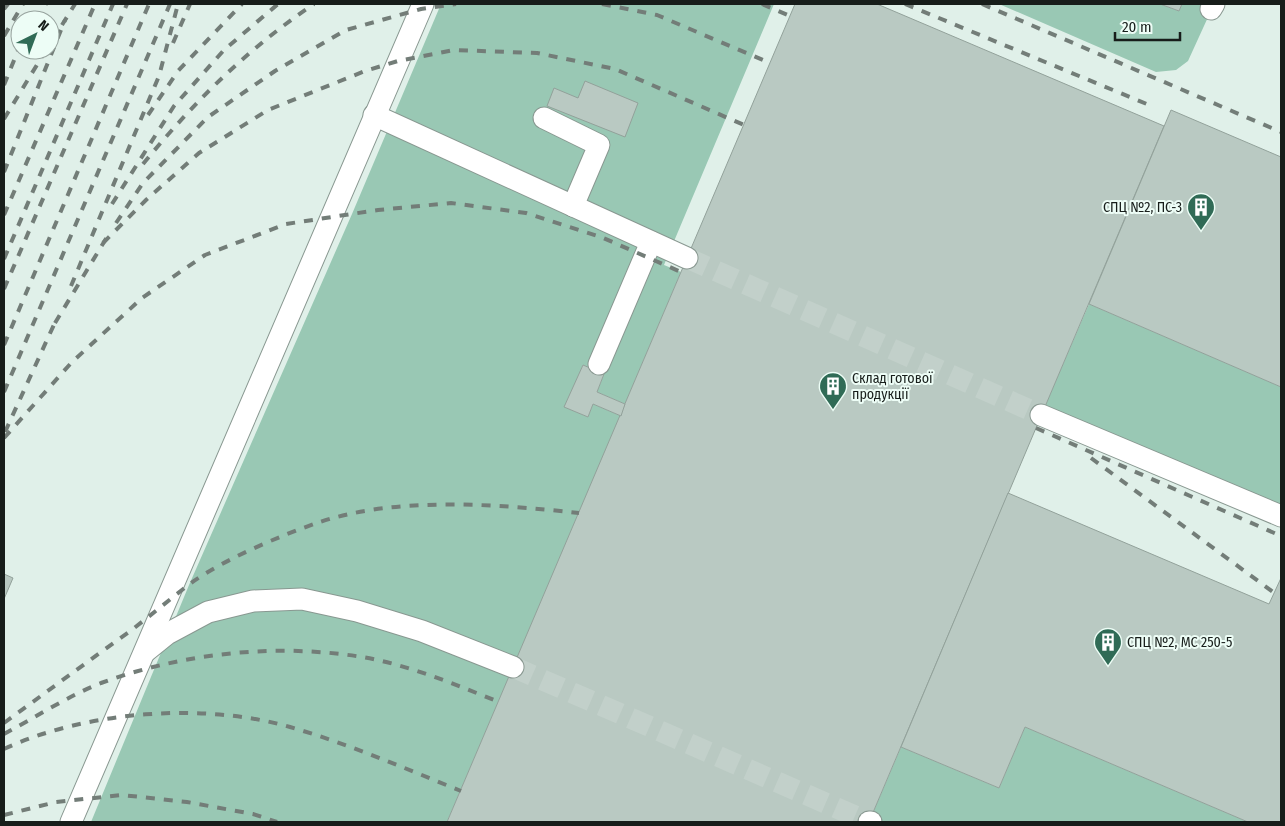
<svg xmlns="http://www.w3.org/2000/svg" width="1285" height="826" viewBox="0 0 1285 826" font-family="'Fira Sans Condensed',sans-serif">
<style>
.green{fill:#99c8b4}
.building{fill:#b9c9c2;stroke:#92a19a}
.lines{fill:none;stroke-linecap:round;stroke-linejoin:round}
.minor-tunnel{stroke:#c2d0ca;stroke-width:21;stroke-dasharray:21 11;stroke-linecap:butt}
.minor-casing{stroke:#899891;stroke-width:23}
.minor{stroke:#fff;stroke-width:21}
.rail{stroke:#737d78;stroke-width:4;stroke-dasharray:9 9;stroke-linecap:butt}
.labels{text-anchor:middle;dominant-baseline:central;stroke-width:4;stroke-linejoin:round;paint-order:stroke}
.poi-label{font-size:14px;fill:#171d1a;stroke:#edfdf6;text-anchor:start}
</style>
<rect width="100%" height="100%" fill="#e0f0e9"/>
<g class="green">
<polygon points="441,4 774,4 664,265 681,272 625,404 597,392 604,374 583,365 565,407 588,417 593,404 621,416 447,822 91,822 189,585 352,214"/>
<polygon points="999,4 1160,4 1179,11 1182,4 1214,4 1188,61 1176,70 1156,72"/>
<polygon points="1089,304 1281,387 1281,516 1041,415"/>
<polygon points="1025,727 1248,822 869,822 901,747 999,788"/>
</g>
<g class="building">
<polygon points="795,4 877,4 1164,126 869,822 447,822"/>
<polygon points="1160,4 1182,4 1179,11"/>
<polygon points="585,81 638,103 625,137 547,106 554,88 578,98"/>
<polygon points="1171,110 1281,157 1281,387 1089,304"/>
<polygon points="583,365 604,374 597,392 625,404 621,416 593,404 588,417 564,407"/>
<polygon points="1008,493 1269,604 1281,578 1281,822 1248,822 1025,727 999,788 901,747"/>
<polygon points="4,574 13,578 4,599"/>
</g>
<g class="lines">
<g class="minor-tunnel">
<polyline points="687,258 1041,415"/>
<polyline points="513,667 869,822"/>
</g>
<g class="minor-casing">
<g id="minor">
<polyline points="1211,9 1214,4"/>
<polyline points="374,115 687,258"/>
<polyline points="544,118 599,145 573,206"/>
<polyline points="599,364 651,242"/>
<polyline points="1041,415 1281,516"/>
<polyline points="146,651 167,634 208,612 253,601 302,599 357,611 422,631 513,667"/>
<polyline points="71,822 423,4"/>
<polyline points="869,822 871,822"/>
</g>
</g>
<use href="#minor" class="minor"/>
<g class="rail">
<polyline points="602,4 657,15 770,63"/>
<polyline points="762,4 790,16"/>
<polyline points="905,4 1154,107"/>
<polyline points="982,4 1281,132"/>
<polyline points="4,9 8,4"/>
<polyline points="36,20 46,4"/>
<polyline points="62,25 75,4"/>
<polyline points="4,36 23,4"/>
<polyline points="173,43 190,4"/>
<polyline points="4,85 19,48"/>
<polyline points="148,115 178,71 242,4"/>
<polyline points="4,119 46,50"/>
<path d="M143,164c51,-62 104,-115 171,-160"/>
<polyline points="4,172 65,20"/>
<polyline points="112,204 174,106 224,50 278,4"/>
<polyline points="4,215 95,4"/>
<polyline points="116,223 143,183 208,117 275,71 346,30 421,9 456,4"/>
<polyline points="103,243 146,200 199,153 268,110 365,71 398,61 454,50 537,53 615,69 744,125"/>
<polyline points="4,259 113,4"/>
<polyline points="71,286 159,76 178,4"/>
<polyline points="4,289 127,4"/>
<polyline points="55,323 107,237"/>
<polyline points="4,345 149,4"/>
<polyline points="4,392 170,4"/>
<polyline points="1036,428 1281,536"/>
<polyline points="5,432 57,318"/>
<polyline points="4,438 72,362 142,298 205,255 286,224 378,210 451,203 526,213 601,237 681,272"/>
<polyline points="1091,458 1273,592"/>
<path d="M4,723c41,-30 83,-61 125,-91 21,-16 41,-33 62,-49 32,-23 88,-47 126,-60 78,-27 180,-19 262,-10"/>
<path d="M4,734c30,-16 66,-39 97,-51 82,-30 175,-40 261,-26 47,8 92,27 137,45"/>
<path d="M4,749c82,-38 199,-47 286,-22 59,17 114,41 171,64"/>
<polyline points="4,815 56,802 122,795 187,802 253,814 277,822"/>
</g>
</g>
<defs>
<g id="building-pin" transform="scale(1.4375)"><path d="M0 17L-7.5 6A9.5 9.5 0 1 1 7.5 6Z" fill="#306b56" stroke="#edfdf6"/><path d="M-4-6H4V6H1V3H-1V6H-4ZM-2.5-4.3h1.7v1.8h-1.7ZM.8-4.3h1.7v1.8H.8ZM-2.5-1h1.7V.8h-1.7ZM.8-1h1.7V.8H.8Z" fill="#fff"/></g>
</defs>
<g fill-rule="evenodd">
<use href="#building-pin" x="1201" y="207"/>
<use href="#building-pin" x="833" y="386"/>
<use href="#building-pin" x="1108" y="642"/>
</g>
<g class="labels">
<g class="poi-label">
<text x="1182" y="207" text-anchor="end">СПЦ №2, ПС-3</text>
<text x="852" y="378">Склад готової<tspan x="852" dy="16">продукції</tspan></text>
<text x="1127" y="642">СПЦ №2, МС 250-5</text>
</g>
</g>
<rect width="1285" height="826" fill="none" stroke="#171d1a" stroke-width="10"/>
<g transform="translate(35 35) rotate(42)"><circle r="24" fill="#edfdf6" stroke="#97a39e"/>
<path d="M0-4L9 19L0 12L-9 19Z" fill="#306b56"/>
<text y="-8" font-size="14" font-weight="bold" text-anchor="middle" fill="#171d1a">N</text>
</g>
<path d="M1115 32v8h65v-8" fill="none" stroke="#171d1a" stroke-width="2.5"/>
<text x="1122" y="32" font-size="15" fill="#171d1a" stroke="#edfdf6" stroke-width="4" paint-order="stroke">20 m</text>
</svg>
